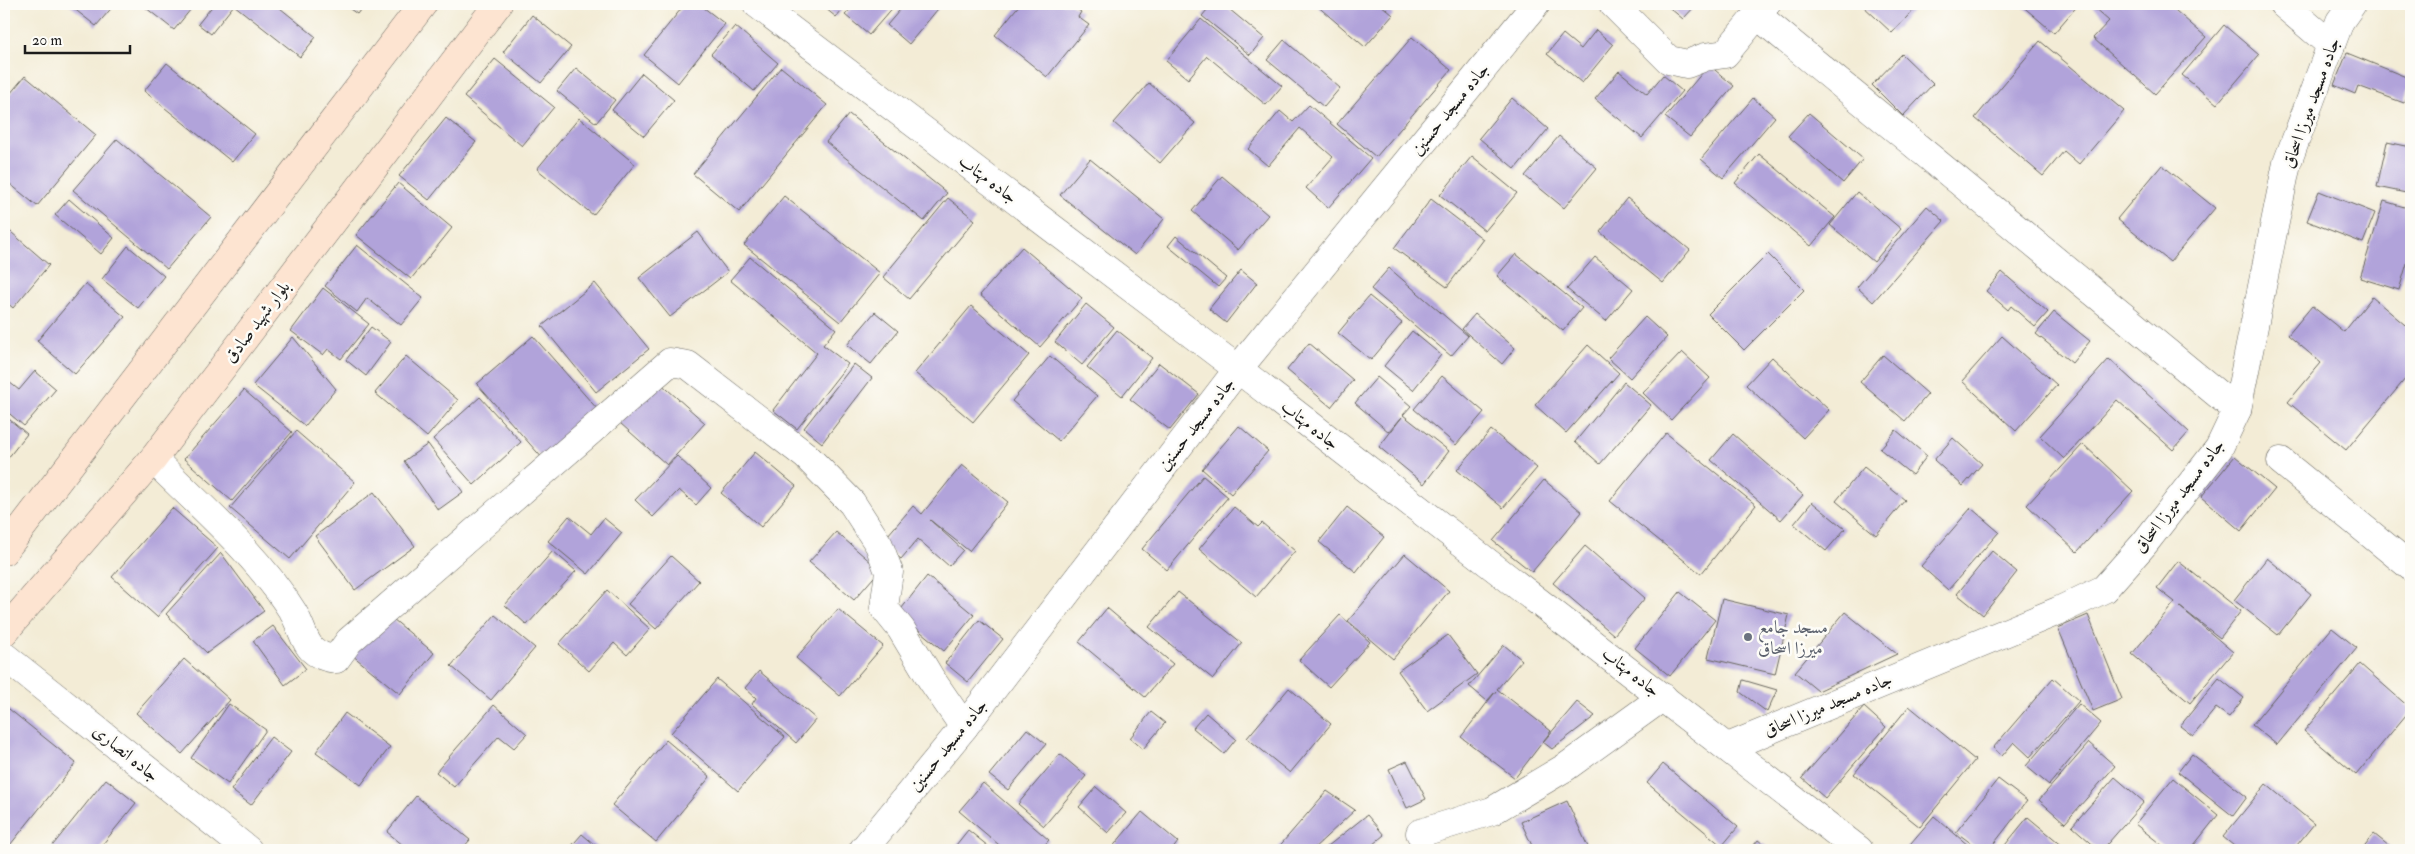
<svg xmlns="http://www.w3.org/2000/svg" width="2415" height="854" viewBox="0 0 2415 854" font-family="'IM FELL Double Pica',Amiri,serif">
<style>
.building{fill:#b1a3da}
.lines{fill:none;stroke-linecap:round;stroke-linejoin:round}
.street-casing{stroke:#67655d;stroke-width:29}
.secondary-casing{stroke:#67655d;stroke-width:29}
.street{stroke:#fff;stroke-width:28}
.secondary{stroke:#fde4d1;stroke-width:28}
.worship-dot{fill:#6b7280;stroke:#fdfcf7;stroke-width:2}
.labels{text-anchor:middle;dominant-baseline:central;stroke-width:5;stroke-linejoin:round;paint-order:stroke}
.street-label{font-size:18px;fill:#1c1c1c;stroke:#fdfcf7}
.worship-label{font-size:18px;fill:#5b616d;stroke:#fdfcf7;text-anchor:start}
</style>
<rect width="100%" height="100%" fill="#fdfcf7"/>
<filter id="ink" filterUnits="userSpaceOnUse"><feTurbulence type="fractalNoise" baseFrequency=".02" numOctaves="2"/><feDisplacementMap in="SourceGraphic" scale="10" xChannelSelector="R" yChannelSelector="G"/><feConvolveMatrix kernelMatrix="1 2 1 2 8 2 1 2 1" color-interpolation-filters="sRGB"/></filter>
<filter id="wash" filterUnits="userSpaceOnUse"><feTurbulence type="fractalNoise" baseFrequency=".0096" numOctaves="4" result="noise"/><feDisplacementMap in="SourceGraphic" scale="20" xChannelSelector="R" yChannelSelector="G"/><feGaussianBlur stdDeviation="1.12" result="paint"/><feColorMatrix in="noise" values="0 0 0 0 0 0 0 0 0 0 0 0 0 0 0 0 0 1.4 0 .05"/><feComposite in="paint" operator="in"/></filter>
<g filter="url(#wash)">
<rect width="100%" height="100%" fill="#f3ecd6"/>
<g id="blocks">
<g class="building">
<polygon points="68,4 115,4 96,26"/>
<polygon points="141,4 195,4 174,30"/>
<polygon points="214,4 275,4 316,37 300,57 234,5 211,34 198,24"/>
<polygon points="343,4 365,4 357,14"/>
<polygon points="685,4 699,4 725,24 678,83 644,55"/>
<polygon points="820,4 847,4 836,17"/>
<polygon points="855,4 896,4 869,35 845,15"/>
<polygon points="905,4 942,4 909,44 887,25"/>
<polygon points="1020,4 1071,4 1081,12 1078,17 1089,25 1047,77 995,35"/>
<polygon points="1212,4 1223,4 1264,38 1250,55 1202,16"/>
<polygon points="1315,4 1380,4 1393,15 1365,47"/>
<polygon points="1665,4 1697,4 1683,19"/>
<polygon points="1861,4 1919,4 1892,33"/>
<polygon points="2020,4 2079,4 2054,33"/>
<polygon points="2094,4 2168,4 2206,37 2155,94 2093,38 2109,21 2092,6"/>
<polygon points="2398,4 2411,4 2411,9"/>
<polygon points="532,15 571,47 541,83 503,52"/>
<polygon points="1201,19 1282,86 1266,105 1207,56 1188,79 1166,61"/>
<polygon points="2224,25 2259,55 2217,104 2182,75"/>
<polygon points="735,26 778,63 754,91 711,54"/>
<polygon points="1596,30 1613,45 1582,83 1547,54 1563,34 1581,49"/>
<polygon points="1412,37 1451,70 1376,157 1337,124"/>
<polygon points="1284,40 1340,88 1324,107 1267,60"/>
<polygon points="2040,41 2124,111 2079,164 2064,151 2043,176 1975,118"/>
<polygon points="2347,53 2411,79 2404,103 2358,86 2355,94 2334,85"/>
<polygon points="1902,54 1933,84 1903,116 1872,85"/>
<polygon points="495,59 554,107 522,146 464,97"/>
<polygon points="167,63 255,134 232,162 144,91"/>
<polygon points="1709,65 1734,86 1690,137 1665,117"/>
<polygon points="781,67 827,105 739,212 693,174"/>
<polygon points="576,68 615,100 596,123 557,91"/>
<polygon points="1619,71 1647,94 1663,75 1682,91 1642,138 1595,99"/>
<polygon points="642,73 674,100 644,136 612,110"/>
<polygon points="25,76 96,135 37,206 4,179 4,101"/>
<polygon points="1149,83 1195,123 1160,163 1114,123"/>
<polygon points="1512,98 1548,129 1515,169 1479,138"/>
<polygon points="1753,98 1775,117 1723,178 1701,159"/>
<polygon points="1309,105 1371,158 1328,208 1306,188 1333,157 1300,128 1268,166 1248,149 1280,111 1293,122"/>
<polygon points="1809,113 1863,159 1843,183 1788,136"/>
<polygon points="849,114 947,193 924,221 826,142"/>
<polygon points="446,118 476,142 429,200 399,176"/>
<polygon points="579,118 635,164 593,215 537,169"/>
<polygon points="1559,136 1597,168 1564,208 1525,176"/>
<polygon points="117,139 211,217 167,269 73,190"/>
<polygon points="2387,142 2411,147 2411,194 2377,187"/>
<polygon points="1759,154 1835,217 1811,246 1735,183"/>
<polygon points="1472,156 1517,193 1485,231 1440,195"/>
<polygon points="1090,159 1164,219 1135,255 1060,195"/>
<polygon points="2162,165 2215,208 2170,262 2117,219"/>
<polygon points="1222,176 1268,215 1238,250 1192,211"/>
<polygon points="398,183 452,228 411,279 356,235"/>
<polygon points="2319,191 2375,213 2363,243 2307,221"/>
<polygon points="1857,192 1901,229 1874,262 1830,225"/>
<polygon points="784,196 880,273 840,322 744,245"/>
<polygon points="948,198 975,220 909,299 883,277"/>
<polygon points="1627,198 1690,250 1663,283 1600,232"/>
<polygon points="69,199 114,238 101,254 55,215"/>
<polygon points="1431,199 1483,239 1447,287 1394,248"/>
<polygon points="2384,201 2411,209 2411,250 2399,290 2360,278"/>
<polygon points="1927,206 1944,221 1873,302 1857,287"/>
<polygon points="4,226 49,265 13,308 4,300"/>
<polygon points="698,232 728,272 670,317 639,278"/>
<polygon points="1176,236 1226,278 1218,287 1168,246"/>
<polygon points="357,245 423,298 401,325 367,298 357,312 325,286"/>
<polygon points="128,246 164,276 138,308 102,279"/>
<polygon points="1022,247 1082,298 1040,347 980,295"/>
<polygon points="1516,254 1582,308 1563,331 1497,276"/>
<polygon points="1768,254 1804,290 1744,350 1708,314"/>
<polygon points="750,257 836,329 823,345 848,364 797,429 773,410 817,353 730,280"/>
<polygon points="1595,257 1633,289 1606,321 1567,289"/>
<polygon points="1389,268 1468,336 1451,356 1371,289"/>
<polygon points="1241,270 1257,283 1226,323 1209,309"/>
<polygon points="2002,272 2048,312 2035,327 2011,306 2008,310 1986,291"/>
<polygon points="595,283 649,349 596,392 542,326"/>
<polygon points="85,284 125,317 75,374 37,341"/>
<polygon points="323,288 369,324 341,359 328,349 323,355 291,331"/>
<polygon points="1369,296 1402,323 1371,360 1338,333"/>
<polygon points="2372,297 2411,330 2411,372 2346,450 2288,402 2321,363 2288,335 2312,306 2344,332"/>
<polygon points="1086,304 1114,327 1082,365 1055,342"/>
<polygon points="971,306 1029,355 973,422 915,373"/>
<polygon points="875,312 898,331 871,364 847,345"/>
<polygon points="2054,312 2090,341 2072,363 2036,334"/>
<polygon points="1475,314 1515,348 1502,364 1462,329"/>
<polygon points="1645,317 1667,337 1630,378 1608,358"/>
<polygon points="371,327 391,342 366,376 346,360"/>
<polygon points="1117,330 1152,358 1122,396 1087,367"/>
<polygon points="1412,331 1441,355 1413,390 1384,366"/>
<polygon points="533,336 599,411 544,460 477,384"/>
<polygon points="2002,336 2057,385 2016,431 1962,381"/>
<polygon points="293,337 336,389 305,426 253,385"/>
<polygon points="1309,343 1353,380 1331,407 1287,370"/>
<polygon points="1588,345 1619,373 1566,433 1535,405"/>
<polygon points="1682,352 1710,378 1671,420 1643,393"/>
<polygon points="1883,355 1928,394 1905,421 1860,382"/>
<polygon points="406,356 458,400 427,437 375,393"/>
<polygon points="1050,356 1097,396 1059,441 1012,401"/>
<polygon points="1772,357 1829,410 1803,438 1746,385"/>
<polygon points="2109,359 2189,432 2173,450 2117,400 2064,459 2040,436"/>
<polygon points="1159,363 1199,394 1170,430 1130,399"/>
<polygon points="854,364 872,378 822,443 804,428"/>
<polygon points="35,371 56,389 24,426 4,409 4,378 19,390"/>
<polygon points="1442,376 1484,412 1456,445 1414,409"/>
<polygon points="1377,377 1411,406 1403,415 1449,451 1424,484 1379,447 1402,417 1389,432 1355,403"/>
<polygon points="658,381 705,423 667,465 620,423"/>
<polygon points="1624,382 1651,405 1600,464 1575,442"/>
<polygon points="244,390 292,432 232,501 184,459"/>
<polygon points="480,397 521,442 474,485 433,439"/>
<polygon points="4,415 27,434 4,463"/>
<polygon points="1239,426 1268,451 1231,494 1202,469"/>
<polygon points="1491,430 1537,468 1503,508 1457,470"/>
<polygon points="1896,430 1927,456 1912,475 1880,449"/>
<polygon points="296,431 355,482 290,559 230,508"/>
<polygon points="1666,433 1756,505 1701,574 1610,501"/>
<polygon points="1733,434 1803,495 1781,520 1711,460"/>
<polygon points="1953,438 1982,464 1963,486 1934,460"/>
<polygon points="428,444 463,492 438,510 404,461"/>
<polygon points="2083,444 2133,491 2077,552 2027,505"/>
<polygon points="755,452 796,486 761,527 721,493"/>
<polygon points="677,456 711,488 696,505 679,490 653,517 635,500"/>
<polygon points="2235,456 2275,489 2241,531 2201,497"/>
<polygon points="962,465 1008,502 969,551 930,520 963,550 949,566 918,539 901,559 881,543 913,506 922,514"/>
<polygon points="1864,467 1905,500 1876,535 1836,501"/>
<polygon points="1203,476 1228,497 1167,570 1142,549"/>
<polygon points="1544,480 1582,512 1532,572 1493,541"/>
<polygon points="374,492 415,546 355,590 315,536"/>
<polygon points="1812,502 1845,529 1826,551 1794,524"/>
<polygon points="1234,507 1258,527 1262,523 1295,551 1256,597 1199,549"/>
<polygon points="1347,507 1384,537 1356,572 1319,542"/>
<polygon points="172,508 218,548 157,617 112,577"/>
<polygon points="1971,508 1999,532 1948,590 1921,566"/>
<polygon points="569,516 591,534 604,518 622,533 588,574 548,541"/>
<polygon points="836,532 880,570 854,600 809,562"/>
<polygon points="1585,546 1645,598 1614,635 1553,583"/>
<polygon points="553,551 576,571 527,625 505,605"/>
<polygon points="1992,551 2017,572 1983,615 1957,594"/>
<polygon points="221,553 264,611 207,653 166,614"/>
<polygon points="1405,554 1449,591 1393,659 1348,621"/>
<polygon points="671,556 699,581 656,629 628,604"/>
<polygon points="2267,558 2311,594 2278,635 2234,600"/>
<polygon points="2178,561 2241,611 2220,638 2180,607 2233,652 2190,703 2132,654 2175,602 2157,588"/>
<polygon points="927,576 974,615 944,651 898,613"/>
<polygon points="607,590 650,629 627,655 614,643 589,671 559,644"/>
<polygon points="1178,592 1242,643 1213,679 1149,627"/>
<polygon points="1680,592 1715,620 1670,676 1635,648"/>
<polygon points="1722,599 1789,615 1775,674 1708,658"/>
<polygon points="1107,608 1173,664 1145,697 1079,642"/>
<polygon points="838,609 883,646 840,696 796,658"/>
<polygon points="1845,612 1897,654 1818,691 1795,672"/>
<polygon points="387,614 434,653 400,694 352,655"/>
<polygon points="495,615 535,648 491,700 451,666"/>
<polygon points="1340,615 1370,642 1329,687 1299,660"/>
<polygon points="2088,615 2122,699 2093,711 2058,628"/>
<polygon points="979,620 1003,639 968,682 945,663"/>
<polygon points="273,626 306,669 285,685 253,641"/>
<polygon points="2332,628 2357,648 2277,745 2252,725"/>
<polygon points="1448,635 1477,674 1427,711 1398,671"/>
<polygon points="1504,645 1522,660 1497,689 1551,731 1515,778 1461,737 1496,691 1487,701 1469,686"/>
<polygon points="184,659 230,700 182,754 136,713"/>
<polygon points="2360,664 2411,709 2356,775 2304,731"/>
<polygon points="759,671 816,719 796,743 752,704 756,698 745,688"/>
<polygon points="2053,678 2079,701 2030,757 2014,742 2002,756 1993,748"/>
<polygon points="2219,678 2244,698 2229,717 2216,708 2193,736 2180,726"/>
<polygon points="717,679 785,737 738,791 671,733"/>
<polygon points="1743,680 1777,690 1767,712 1740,692"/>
<polygon points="1289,688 1331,724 1290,773 1247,738"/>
<polygon points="1577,702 1595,716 1552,749 1543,742"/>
<polygon points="229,704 266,730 228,784 191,758"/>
<polygon points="2079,704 2101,723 2049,785 2026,766"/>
<polygon points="4,705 76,763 6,850 4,848"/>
<polygon points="494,705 527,734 514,748 499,736 454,787 436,772"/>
<polygon points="1909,706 1975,760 1920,827 1854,774"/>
<polygon points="1864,707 1886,727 1825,798 1802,778"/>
<polygon points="1151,712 1165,723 1143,749 1130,738"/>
<polygon points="345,713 390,747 361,785 316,752"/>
<polygon points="1206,713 1236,739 1224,754 1193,728"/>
<polygon points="1027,729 1046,744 1008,790 989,775"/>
<polygon points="271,737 291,752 251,805 231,790"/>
<polygon points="666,740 710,777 656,842 612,805"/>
<polygon points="2089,743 2115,766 2065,823 2039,800"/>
<polygon points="1060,754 1086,776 1044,826 1018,804"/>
<polygon points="2192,754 2247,797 2233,816 2178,772"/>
<polygon points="1407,761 1426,799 1407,808 1389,769"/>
<polygon points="1663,764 1738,827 1722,846 1647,783"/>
<polygon points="2115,777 2144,802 2102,850 2099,850 2072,826"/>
<polygon points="2173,778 2218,815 2190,850 2168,850 2135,824"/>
<polygon points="106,779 136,803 98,850 49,850"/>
<polygon points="1998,779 2027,801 1989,850 1980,850 1956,832"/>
<polygon points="983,783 1049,840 1040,850 1005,850 959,811"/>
<polygon points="2266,784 2314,824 2293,850 2239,850 2223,837"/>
<polygon points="1096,787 1126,813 1108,833 1079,807"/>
<polygon points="1327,791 1355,810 1312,850 1276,850"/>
<polygon points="416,796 470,840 461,850 409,850 387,832"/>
<polygon points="1567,801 1588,847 1582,850 1534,850 1521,822"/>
<polygon points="1142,812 1178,842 1172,850 1110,850"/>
<polygon points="1367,815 1384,835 1366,850 1323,850"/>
<polygon points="1934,816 1969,846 1965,850 1905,850"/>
<polygon points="2028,817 2064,847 2061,850 2001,850"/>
<polygon points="968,830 993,850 952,850"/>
<polygon points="582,834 601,850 568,850"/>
<polygon points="2374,834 2394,850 2361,850"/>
<polygon points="1758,840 1771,850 1750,850"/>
</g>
</g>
</g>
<g filter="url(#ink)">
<use href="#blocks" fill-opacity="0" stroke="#67655d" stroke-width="1"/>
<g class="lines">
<g class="street-casing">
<g id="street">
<polyline points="757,4 1238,369 1859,850"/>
<polyline points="1613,4 1669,60 1687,64 1705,57 1725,54 1766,4"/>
<polyline points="2283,4 2331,45"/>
<polyline points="1757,15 2237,410"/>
<path d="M153,459c47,47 105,96 140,153 14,23 9,43 43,47l13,-18 321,-279 18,3 118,91 46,47 27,42 10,27 -5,36 17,21 30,50 33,48"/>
<polyline points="2281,461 2411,567"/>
<polyline points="4,656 248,850"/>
<polyline points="1728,747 2058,611 2104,589 2144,544 2219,448 2237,410 2287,163 2340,21 2352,4"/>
<polyline points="1420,833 1492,811 1566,767 1663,697"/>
<polyline points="863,850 964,727 1238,369 1536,4"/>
</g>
</g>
<g class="secondary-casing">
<g id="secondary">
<polyline points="4,551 423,4"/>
<polyline points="4,632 153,459 498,4"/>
</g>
</g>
<use href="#street" class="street"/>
<use href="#secondary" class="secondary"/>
</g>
</g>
<circle class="worship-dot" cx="1748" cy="637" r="5"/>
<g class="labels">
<g class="street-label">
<text transform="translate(2311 103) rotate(-70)">جاده مسجد ميرزا اسحاق</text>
<text transform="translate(1450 109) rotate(-51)">جاده مسجد حسنین</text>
<text transform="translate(988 179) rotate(37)">جاده مهتاب</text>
<text transform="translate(257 322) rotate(-53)">بلوار شهید صادق</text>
<text transform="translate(1196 424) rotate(-52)">جاده مسجد حسنین</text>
<text transform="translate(1310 425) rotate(38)">جاده مهتاب</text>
<text transform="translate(2179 496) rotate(-53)">جاده مسجد ميرزا اسحاق</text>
<text transform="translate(1631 672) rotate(38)">جاده مهتاب</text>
<text transform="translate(1828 705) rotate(-23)">جاده مسجد ميرزا اسحاق</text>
<text transform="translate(948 745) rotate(-51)">جاده مسجد حسنین</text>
<text transform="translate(126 753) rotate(39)">جاده انصاری</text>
</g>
<g class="worship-label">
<text x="1758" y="627">مسجد جامع<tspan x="1758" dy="21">میرزا اسحاق</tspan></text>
</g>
</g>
<rect width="2415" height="854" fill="none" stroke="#fdfcf7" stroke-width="20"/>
<path d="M25 45v8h105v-8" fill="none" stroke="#1c1c1c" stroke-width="2.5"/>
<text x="32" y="45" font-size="15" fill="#1c1c1c" stroke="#fdfcf7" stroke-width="4" paint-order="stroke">20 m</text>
</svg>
